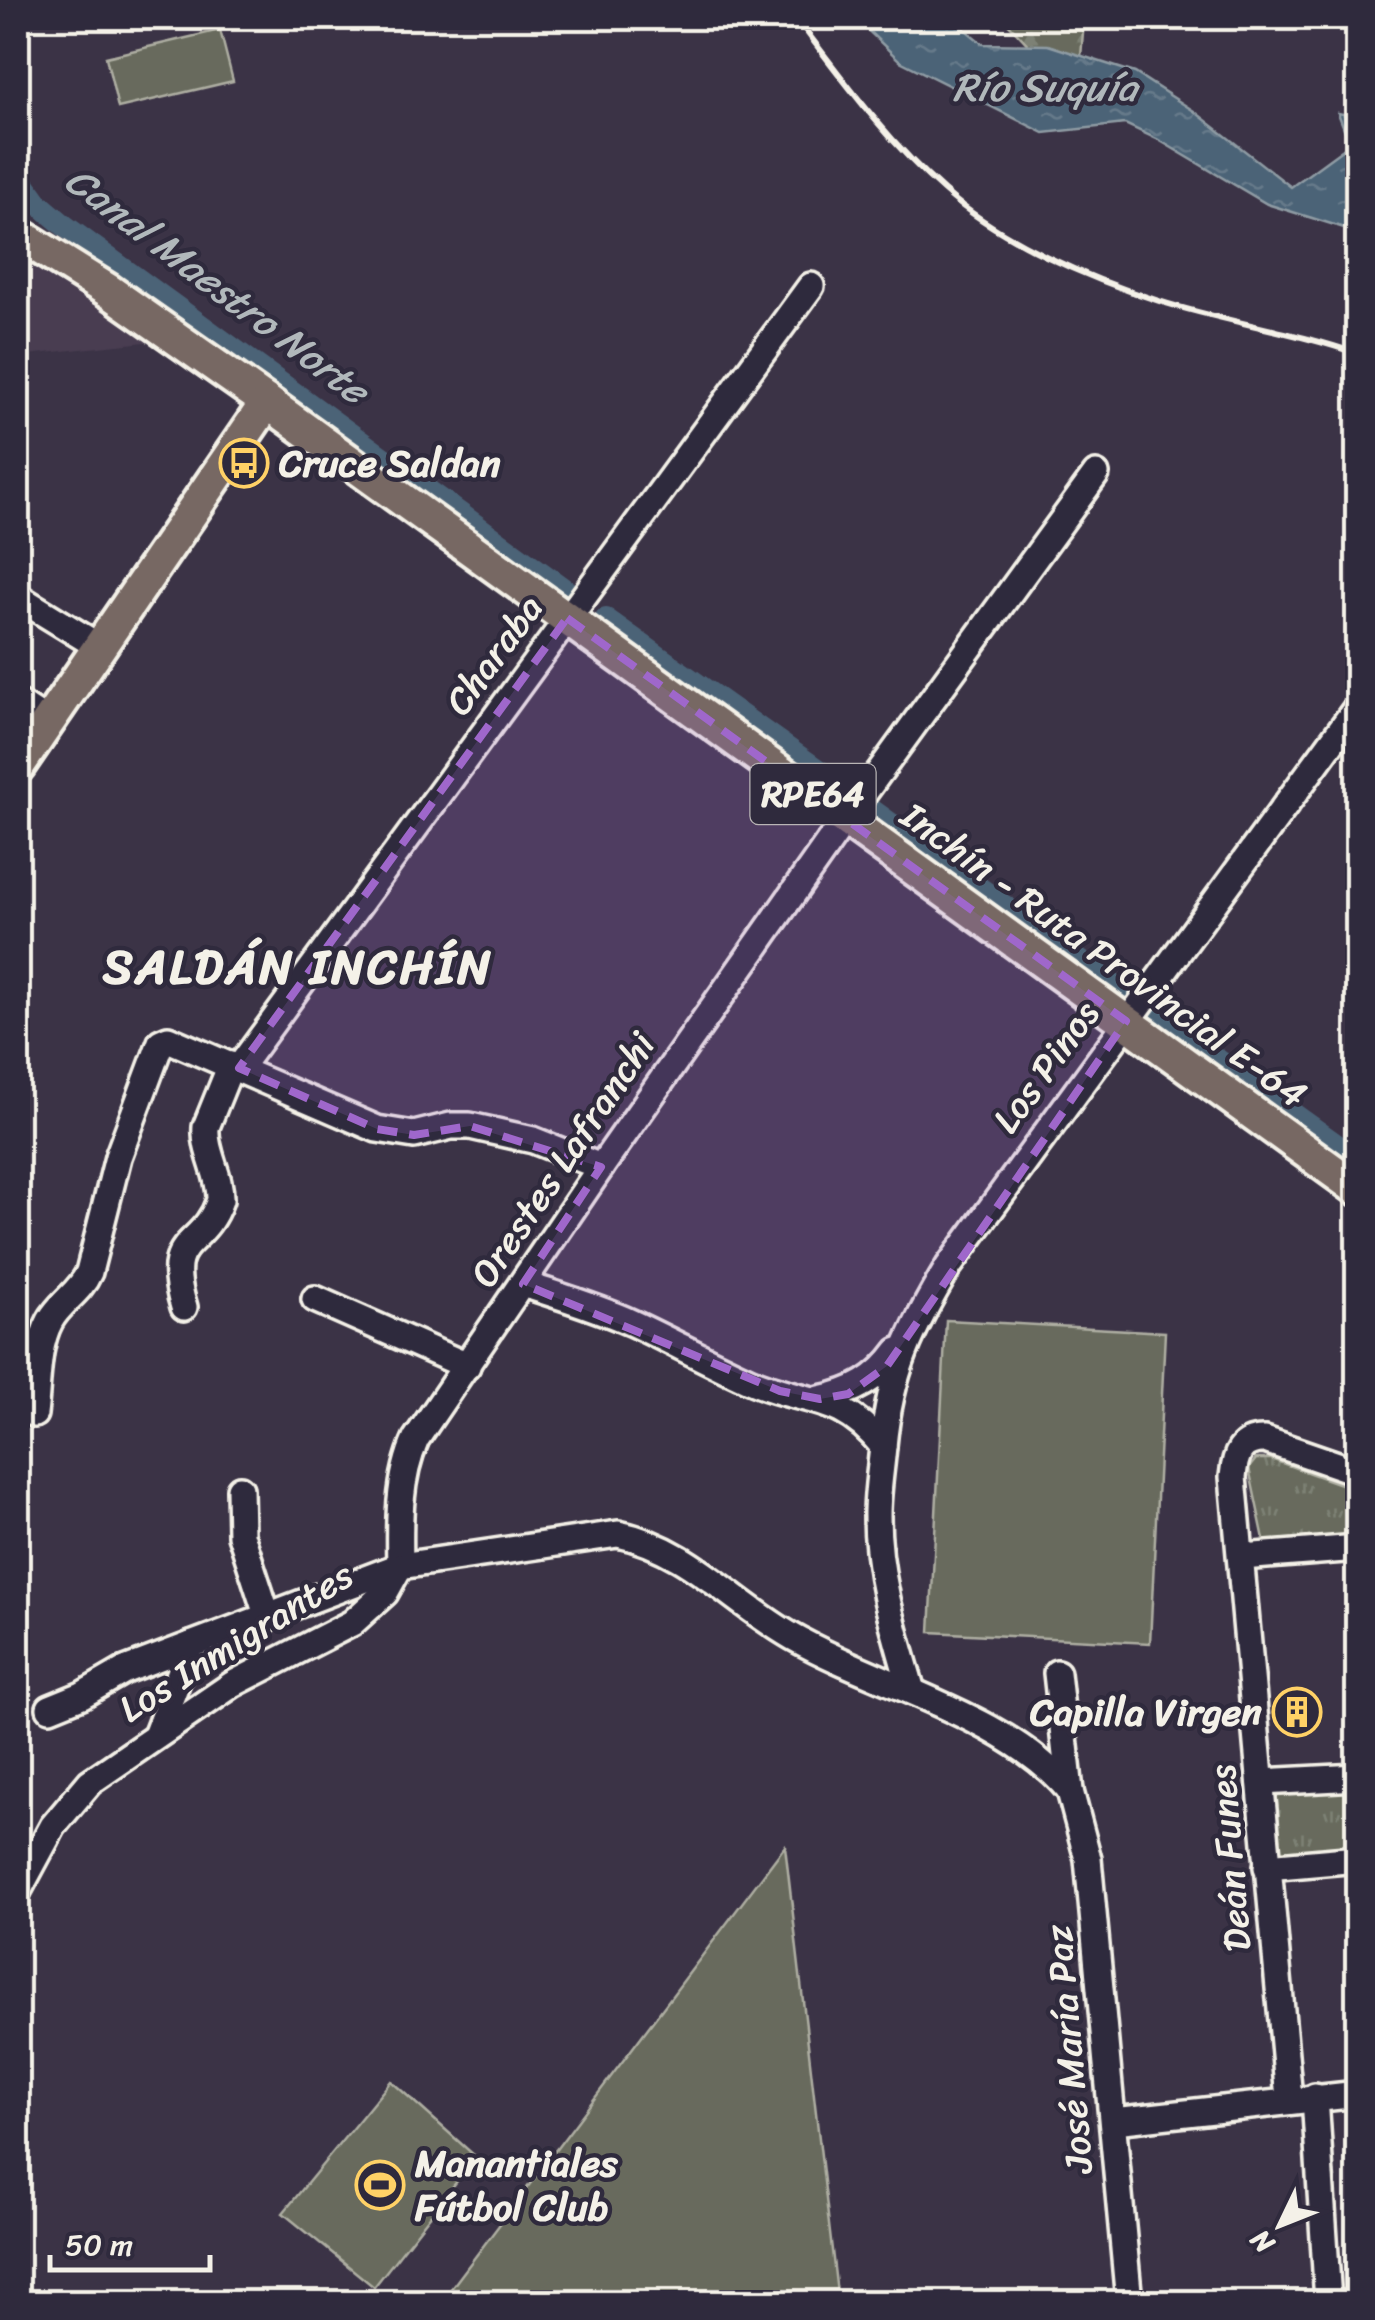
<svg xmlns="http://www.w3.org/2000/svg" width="1375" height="2320" viewBox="0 0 1375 2320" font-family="Sriracha,sans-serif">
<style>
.built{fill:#493d51}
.grass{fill:#676b5d;stroke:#aeaea2;stroke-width:2.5}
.forest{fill:url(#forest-firs);stroke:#aeaea2;stroke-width:2.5}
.park{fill:url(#park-tufts);stroke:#aeaea2;stroke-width:2.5}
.water{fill:url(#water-ripples);stroke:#8f9ca4;stroke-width:2.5}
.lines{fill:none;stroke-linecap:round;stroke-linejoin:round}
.canal{stroke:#4c6377;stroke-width:22}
.minor-casing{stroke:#f4f1e8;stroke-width:32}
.major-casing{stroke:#f4f1e8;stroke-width:40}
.minor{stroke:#2f2a3d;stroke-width:25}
.major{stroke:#776864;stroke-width:32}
.rail{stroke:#f4f1e8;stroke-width:6}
.marked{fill:#9f67cb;fill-opacity:0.2;stroke:#9f67cb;stroke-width:8;stroke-dasharray:20 12;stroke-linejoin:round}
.labels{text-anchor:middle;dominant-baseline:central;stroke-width:9;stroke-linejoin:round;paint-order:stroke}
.shield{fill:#2f2a3d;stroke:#b9b5b5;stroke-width:2.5}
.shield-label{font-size:35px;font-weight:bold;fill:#f4f1e8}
.poi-label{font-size:38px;font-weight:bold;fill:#f4f1e8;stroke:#2f2a3d;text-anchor:start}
.street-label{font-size:38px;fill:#f4f1e8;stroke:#2f2a3d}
.water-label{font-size:40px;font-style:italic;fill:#b1b8bb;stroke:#2f2a3d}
.district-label{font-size:48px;font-weight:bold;letter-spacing:2.5px;fill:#f4f1e8;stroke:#2f2a3d}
</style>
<defs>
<pattern id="forest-firs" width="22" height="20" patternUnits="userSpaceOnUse" patternTransform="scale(2.5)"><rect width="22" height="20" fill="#676b5d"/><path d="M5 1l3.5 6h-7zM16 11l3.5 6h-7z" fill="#7d8174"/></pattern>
<pattern id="park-tufts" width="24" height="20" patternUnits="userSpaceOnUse" patternTransform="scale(2.5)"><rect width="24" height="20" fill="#676b5d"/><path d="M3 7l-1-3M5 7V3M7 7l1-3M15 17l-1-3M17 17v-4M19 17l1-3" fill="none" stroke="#7d8174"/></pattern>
<pattern id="water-ripples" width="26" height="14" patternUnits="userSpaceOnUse" patternTransform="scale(2.5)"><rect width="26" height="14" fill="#4c6377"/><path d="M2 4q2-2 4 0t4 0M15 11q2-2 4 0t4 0" fill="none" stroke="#667a8a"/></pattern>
</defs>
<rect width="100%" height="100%" fill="#3b3346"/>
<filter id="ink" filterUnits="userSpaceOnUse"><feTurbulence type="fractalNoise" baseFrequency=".01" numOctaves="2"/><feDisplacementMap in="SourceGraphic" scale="20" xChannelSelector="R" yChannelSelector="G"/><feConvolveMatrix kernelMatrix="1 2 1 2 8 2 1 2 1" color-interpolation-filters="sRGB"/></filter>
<g filter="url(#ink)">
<polygon class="built" points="18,244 154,341 18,356"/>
<g class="grass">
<polygon points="220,30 233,81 118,108 106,57"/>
<polygon points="946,1320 1165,1332 1150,1643 930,1632"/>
<polygon points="785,1846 838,2302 441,2302"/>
<polygon points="391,2081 476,2157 374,2287 283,2213"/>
</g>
<polygon class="forest" points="1003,18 1074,18 1083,32 1081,57 1037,54"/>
<g class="park">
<polygon points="1256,1459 1271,1459 1357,1490 1357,1536 1265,1544 1249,1468"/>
<polygon points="1357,1777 1357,1859 1267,1867 1261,1782"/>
</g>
<polygon class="water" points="855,18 951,18 983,44 1048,45 1135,73 1194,111 1291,187 1350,144 1338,113 1357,117 1357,232 1267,204 1157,139 1125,124 1044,133 900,61"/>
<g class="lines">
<g class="canal">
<polyline points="18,175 39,204 65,226 568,592"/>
<polyline points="606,619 845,789"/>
<polyline points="872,810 1129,996"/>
<polyline points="1151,1012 1358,1160"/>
</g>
<g class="minor-casing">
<g id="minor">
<polyline points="18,597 101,648"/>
<polyline points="18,703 47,722"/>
<polyline points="239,1068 811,286"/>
<path d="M523,1284c36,12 74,23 109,39 39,18 77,39 117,57 56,25 90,12 134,66 -2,23 -6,46 -6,69 0,61 18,118 35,176"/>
<polyline points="315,1299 467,1366"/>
<path d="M184,1307c-22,-73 18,-55 36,-107 1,-25 -16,-48 -14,-73l25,-62"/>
<path d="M820,1399c34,-7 58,-20 78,-48"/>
<path d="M34,1414c4,-29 2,-67 16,-93 10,-19 30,-28 39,-49l29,-115 43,-115 7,-3 209,90 37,6 37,-9h19l63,14 68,27"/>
<path d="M883,1446c7,-74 28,-117 66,-180l409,-560"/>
<polyline points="240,1489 241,1535 268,1618"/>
<polyline points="1242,1557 1358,1548"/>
<path d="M400,1566c-1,-41 -2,-88 16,-127l185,-272 245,-349 250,-344"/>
<polyline points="1057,1673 1070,1791 1088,1859 1129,2302"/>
<polyline points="50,1708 82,1695 125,1670 191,1645"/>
<path d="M156,1736l35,-91 209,-79 218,-32c70,14 116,70 175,103 86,49 214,78 277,154"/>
<polyline points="1261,1782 1358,1777"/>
<polyline points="1267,1867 1358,1859"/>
<polyline points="18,1891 53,1826 90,1782 233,1684 352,1623 385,1593 400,1566"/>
<polyline points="1315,2097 1328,2302"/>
<path d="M1289,2099l-56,-622c2,-22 7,-38 32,-37l93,32"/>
<polyline points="1114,2121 1358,2094"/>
</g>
</g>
<g class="major-casing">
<g id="major">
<polyline points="18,234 109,291 267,402 1358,1189"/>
<polyline points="18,766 267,402"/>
</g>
</g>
<use href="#minor" class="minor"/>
<use href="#major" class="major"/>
<path class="rail" d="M796,18c46,60 91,123 148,173 57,50 143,87 215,110 66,21 134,30 199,53"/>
</g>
</g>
<path class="marked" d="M567,618l559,403 -239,345 -39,28 -28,5 -40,-8 -257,-107 78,-117 -131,-41 -56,9 -37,-6 -138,-61z"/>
<defs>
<g id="bus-ring" transform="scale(2.5)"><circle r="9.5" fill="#2f2a3d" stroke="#ffd166" stroke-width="1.5"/><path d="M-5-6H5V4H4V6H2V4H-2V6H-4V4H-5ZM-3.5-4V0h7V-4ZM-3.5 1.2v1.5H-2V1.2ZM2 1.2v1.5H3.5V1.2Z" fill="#ffd166"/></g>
<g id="building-ring" transform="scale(2.5)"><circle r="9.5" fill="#2f2a3d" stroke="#ffd166" stroke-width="1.5"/><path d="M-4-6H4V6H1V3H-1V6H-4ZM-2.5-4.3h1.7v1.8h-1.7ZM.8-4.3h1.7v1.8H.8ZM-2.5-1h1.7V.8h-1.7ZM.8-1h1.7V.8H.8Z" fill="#ffd166"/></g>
<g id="stadium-ring" transform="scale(2.5)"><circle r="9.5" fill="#2f2a3d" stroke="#ffd166" stroke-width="1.5"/><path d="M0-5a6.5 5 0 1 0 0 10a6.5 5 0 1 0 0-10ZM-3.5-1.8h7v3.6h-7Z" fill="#ffd166"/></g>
</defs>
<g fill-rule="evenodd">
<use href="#bus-ring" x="244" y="463"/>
<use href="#building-ring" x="1297" y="1712"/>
<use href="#stadium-ring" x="380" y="2185"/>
</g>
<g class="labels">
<rect class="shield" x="750.5" y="764" width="125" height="60" rx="8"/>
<g class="shield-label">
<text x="813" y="794">RPE64</text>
</g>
<g class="poi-label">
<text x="279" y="463">Cruce Saldan</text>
<text x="1262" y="1712" text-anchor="end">Capilla Virgen</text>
<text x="415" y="2163">Manantiales<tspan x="415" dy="44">Fútbol Club</tspan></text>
</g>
<g class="street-label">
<text transform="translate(494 655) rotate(-54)">Charaba</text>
<text transform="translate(1104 955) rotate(36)">Inchín - Ruta Provincial E-64</text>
<text transform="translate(1046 1067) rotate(-54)">Los Pinos</text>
<text transform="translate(563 1160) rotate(-56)">Orestes Lafranchi</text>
<text transform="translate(236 1642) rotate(-32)">Los Inmigrantes</text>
<text transform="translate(1230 1858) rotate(-95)">Deán Funes</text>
<text transform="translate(1069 2049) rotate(-95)">José María Paz</text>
</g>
<g class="water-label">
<text x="1045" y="87">Río Suquía</text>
<text transform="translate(217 285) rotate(37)">Canal Maestro Norte</text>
</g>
<g class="district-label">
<text x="298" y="966">SALDÁN INCHÍN</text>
</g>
</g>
<rect width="1375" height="2320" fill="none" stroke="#2f2a3d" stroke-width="60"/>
<rect x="30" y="30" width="1315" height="2260" fill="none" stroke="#f4f1e8" stroke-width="4" filter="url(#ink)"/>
<g transform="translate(1280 2225) rotate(227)" stroke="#2f2a3d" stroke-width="8" paint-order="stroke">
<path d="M0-8L18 38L0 25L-18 38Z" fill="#f4f1e8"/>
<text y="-15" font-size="28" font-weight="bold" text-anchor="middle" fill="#f4f1e8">N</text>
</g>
<path d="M50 2255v15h160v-15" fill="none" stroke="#f4f1e8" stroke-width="5"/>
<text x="65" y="2255" font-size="30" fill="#f4f1e8" stroke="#2f2a3d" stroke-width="8" paint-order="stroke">50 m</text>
</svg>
